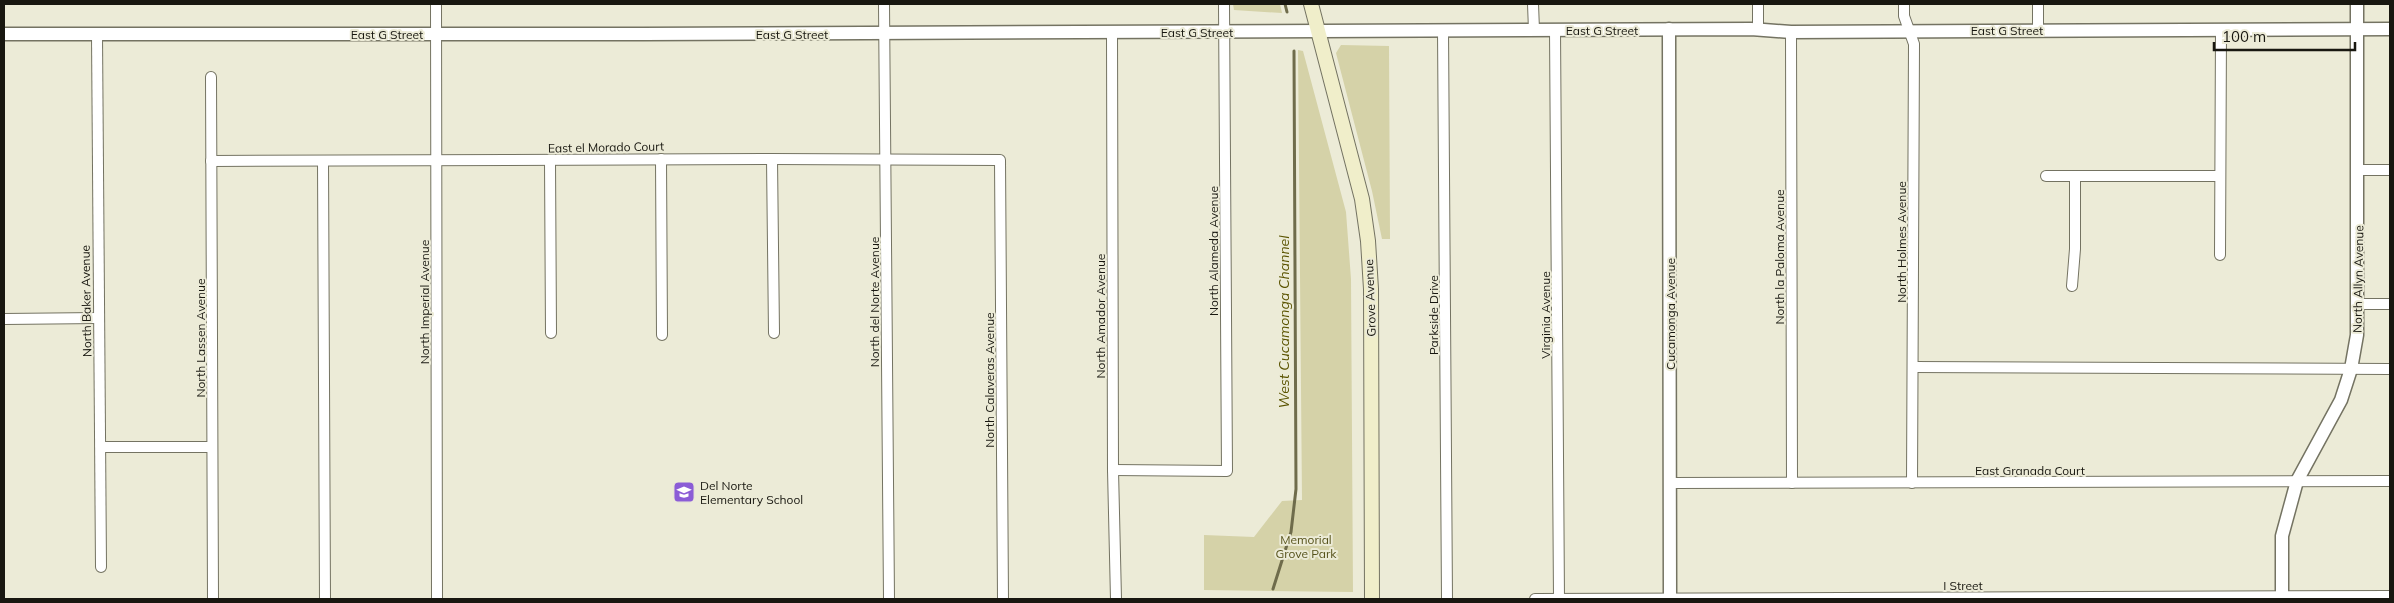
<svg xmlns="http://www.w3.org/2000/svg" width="2394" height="603" viewBox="0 0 2394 603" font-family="Mulish,sans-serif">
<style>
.green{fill:#d5d2a8}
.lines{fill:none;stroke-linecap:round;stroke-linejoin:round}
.stream{stroke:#6f6c4b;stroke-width:3}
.minor-casing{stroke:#747362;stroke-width:12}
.tertiary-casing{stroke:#747362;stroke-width:15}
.secondary-casing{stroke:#747362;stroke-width:16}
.minor{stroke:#fff;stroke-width:10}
.tertiary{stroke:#fff;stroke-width:12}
.secondary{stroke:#f0eeca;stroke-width:14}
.labels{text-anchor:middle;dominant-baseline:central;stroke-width:4;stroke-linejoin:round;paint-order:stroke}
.street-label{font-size:12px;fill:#181710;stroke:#ecebd7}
.poi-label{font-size:12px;fill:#181710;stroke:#ecebd7;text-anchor:start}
.park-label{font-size:12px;fill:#56521b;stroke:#ecebd7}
.water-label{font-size:14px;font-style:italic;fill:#5a5300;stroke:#ecebd7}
</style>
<rect width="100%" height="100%" fill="#ecebd7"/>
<g class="green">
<polygon points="1233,4 1280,4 1282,13 1234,10"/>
<polygon points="1341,45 1389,46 1390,239 1382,239 1372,191 1336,53"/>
<polygon points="1298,50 1303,51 1346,212 1351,279 1353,592 1204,590 1204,535 1254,537 1282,501 1302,500"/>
</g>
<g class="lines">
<g class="stream">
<polyline points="1285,4 1287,12"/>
<polyline points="1273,589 1291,532 1296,489 1294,51"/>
</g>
<g class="minor-casing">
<g id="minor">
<polyline points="436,4 437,599"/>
<polyline points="884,4 889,599"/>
<polyline points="1533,4 1534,30"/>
<polyline points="1758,4 1758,30"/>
<polyline points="1904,4 1904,16 1914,44 1912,483"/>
<polyline points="1443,30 1447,599"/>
<polyline points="1555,30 1559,599"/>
<polyline points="2038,30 2038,4"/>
<polyline points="1791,32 1792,483"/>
<polyline points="1112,33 1113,470 1116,599"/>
<polyline points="97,35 101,567"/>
<polyline points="211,77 213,599"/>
<polyline points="661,159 662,335"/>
<polyline points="772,159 774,333"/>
<polyline points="211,161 772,159 1000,160 1003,599"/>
<polyline points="323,161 325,599"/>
<polyline points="550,161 551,333"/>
<polyline points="2359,170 2390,170"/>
<polyline points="2046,176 2220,176"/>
<polyline points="2220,255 2221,30"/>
<polyline points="2072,286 2075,249 2075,176"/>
<polyline points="2359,304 2390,304"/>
<polyline points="4,319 99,318"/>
<polyline points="1913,367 2390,369"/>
<polyline points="101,447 212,447"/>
<polyline points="1113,470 1227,471 1224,4"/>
<polyline points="1670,483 2390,481"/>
<polyline points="1535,599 2390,596"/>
</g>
</g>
<g class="tertiary-casing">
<g id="tertiary">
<polyline points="1669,29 1670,599"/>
<polyline points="4,34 643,34 1751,29 1791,32 2390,29"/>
<polyline points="2282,599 2282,536 2297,481 2341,400 2351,369 2357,335 2357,4"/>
</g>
</g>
<g class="secondary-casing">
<polyline id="secondary" points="1311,4 1362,199 1368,241 1371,289 1372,599"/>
</g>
<use href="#minor" class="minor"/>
<use href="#tertiary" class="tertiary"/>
<use href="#secondary" class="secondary"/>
</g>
<defs>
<g id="school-square" transform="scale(1.125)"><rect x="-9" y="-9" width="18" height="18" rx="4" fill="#8b5cd6" stroke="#ecebd7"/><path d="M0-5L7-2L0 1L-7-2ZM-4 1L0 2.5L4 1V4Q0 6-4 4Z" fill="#fff"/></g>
</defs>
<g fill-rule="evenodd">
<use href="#school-square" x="684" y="492"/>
</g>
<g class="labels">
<g class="street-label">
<text x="1602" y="30">East G Street</text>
<text x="2007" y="30">East G Street</text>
<text x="1197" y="32">East G Street</text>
<text x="387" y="34">East G Street</text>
<text x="792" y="34">East G Street</text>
<text transform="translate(606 147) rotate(-1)">East el Morado Court</text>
<text transform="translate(1901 242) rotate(-90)">North Holmes Avenue</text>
<text transform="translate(1213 251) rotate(-90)">North Alameda Avenue</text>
<text transform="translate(1779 257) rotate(-90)">North la Paloma Avenue</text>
<text transform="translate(2358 279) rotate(-89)">North Allyn Avenue</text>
<text transform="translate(1370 298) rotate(-92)">Grove Avenue</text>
<text transform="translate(86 301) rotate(-91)">North Baker Avenue</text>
<text transform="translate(424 302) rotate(-90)">North Imperial Avenue</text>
<text transform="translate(874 302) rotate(-90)">North del Norte Avenue</text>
<text transform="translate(1670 314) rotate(-90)">Cucamonga Avenue</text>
<text transform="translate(1433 315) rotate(-90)">Parkside Drive</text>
<text transform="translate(1545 315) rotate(-90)">Virginia Avenue</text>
<text transform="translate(1100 316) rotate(-90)">North Amador Avenue</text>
<text transform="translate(200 338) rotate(-90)">North Lassen Avenue</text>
<text transform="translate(989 380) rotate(-90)">North Calaveras Avenue</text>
<text x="2030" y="470">East Granada Court</text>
<text x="1963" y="585">I Street</text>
</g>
<g class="poi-label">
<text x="700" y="485">Del Norte<tspan x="700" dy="14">Elementary School</tspan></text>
</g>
<g class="park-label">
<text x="1306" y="539">Memorial<tspan x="1306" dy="14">Grove Park</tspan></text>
</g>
<g class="water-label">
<text transform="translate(1284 322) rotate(-90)">West Cucamonga Channel</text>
</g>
</g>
<rect width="2394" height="603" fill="none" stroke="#181710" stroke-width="10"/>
<path d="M2214 42v8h141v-8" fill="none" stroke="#181710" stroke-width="2.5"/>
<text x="2222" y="42" font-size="15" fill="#181710" stroke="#ecebd7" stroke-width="4" paint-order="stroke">100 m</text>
</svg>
